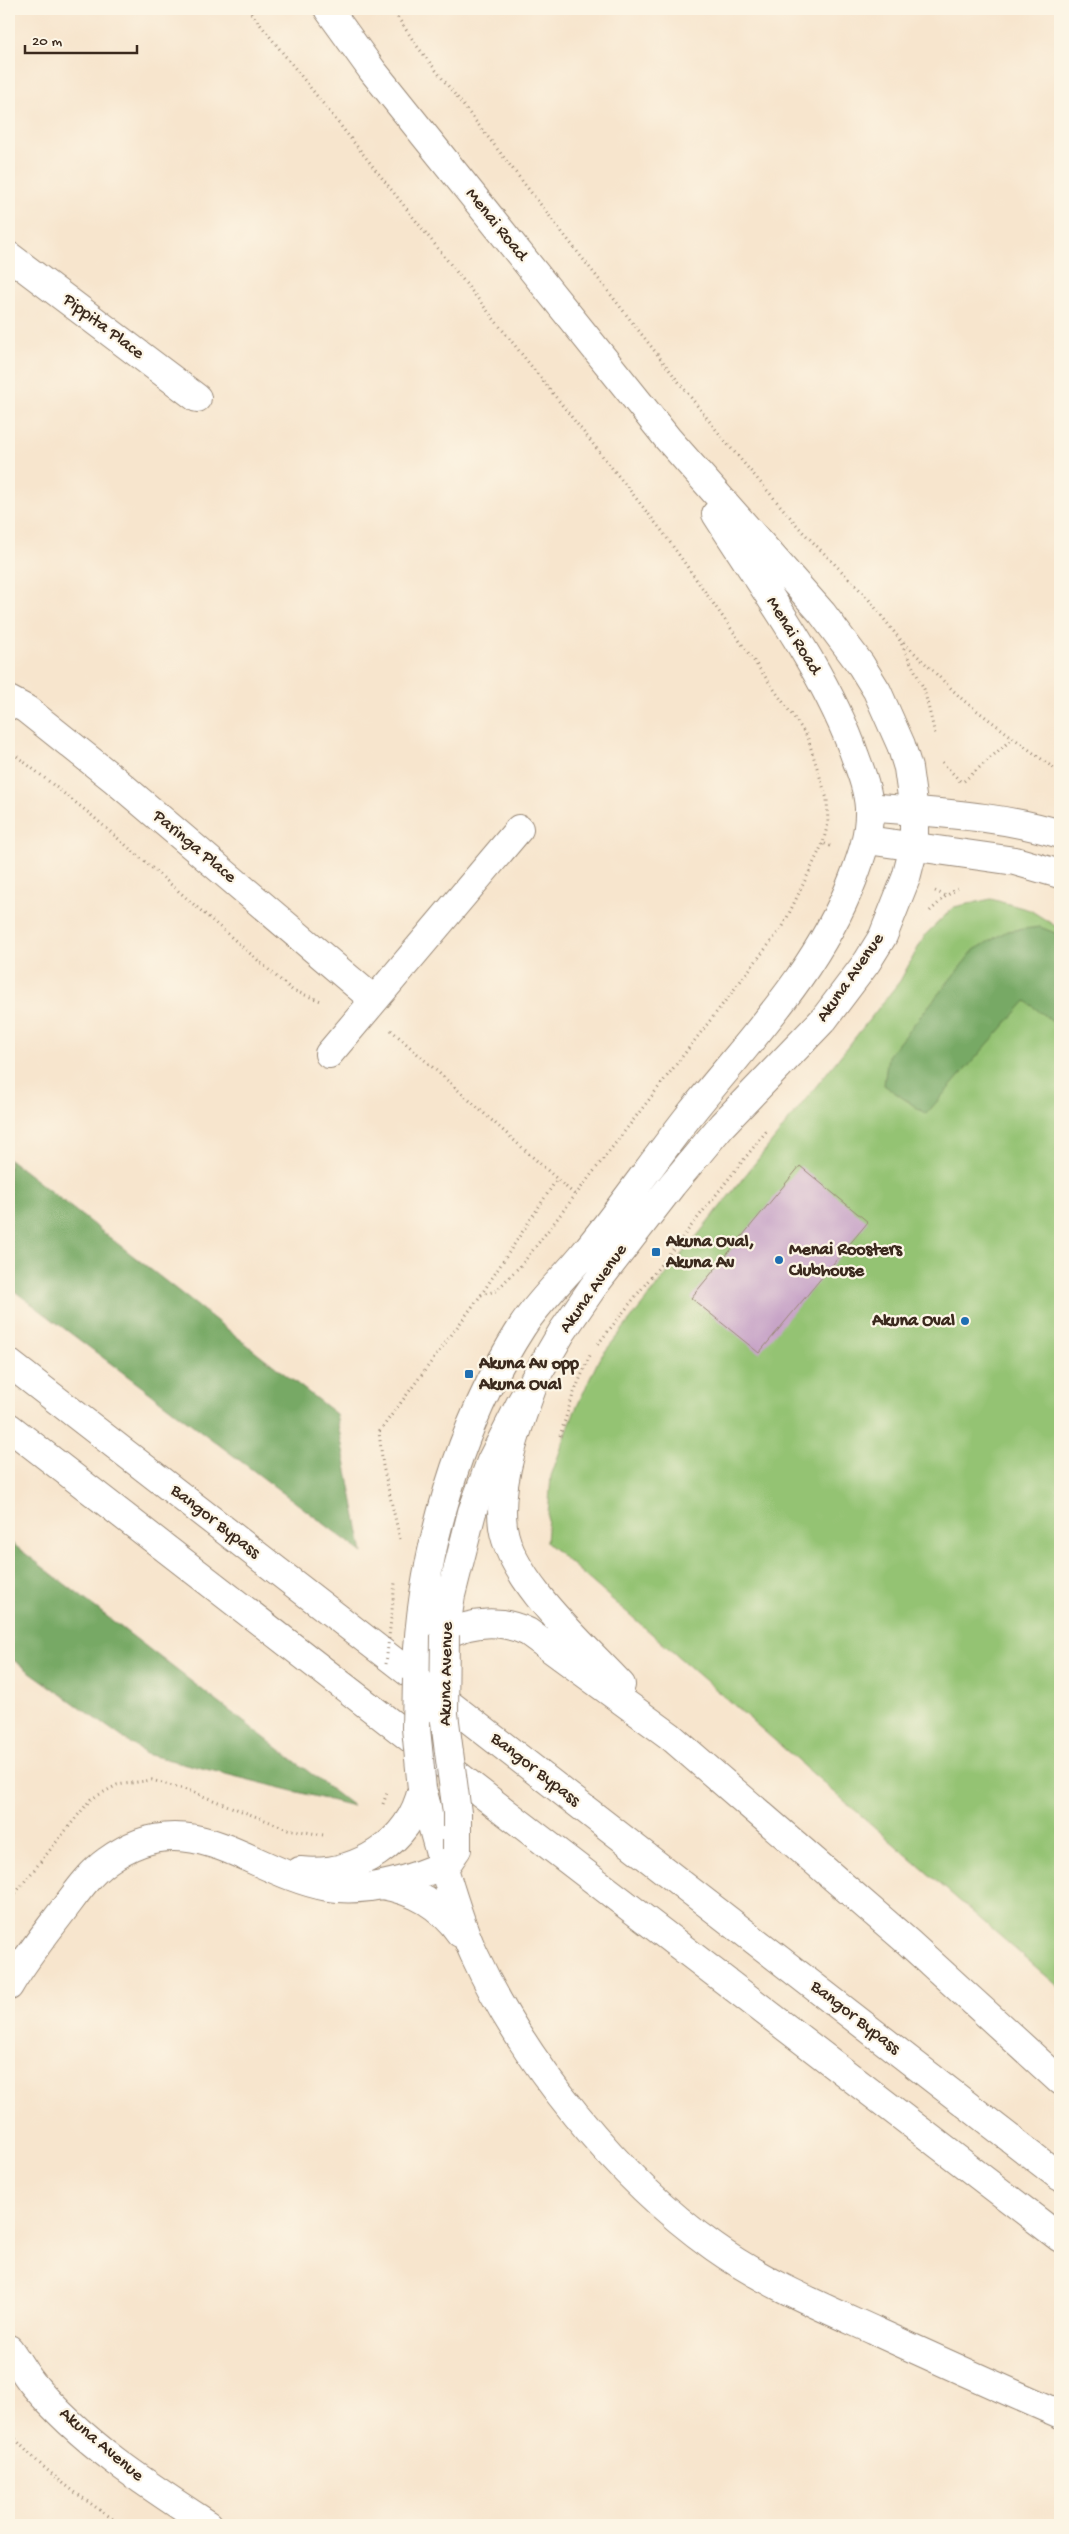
<svg xmlns="http://www.w3.org/2000/svg" width="1069" height="2534" font-family="'Gochi Hand',sans-serif">
  <style>
    .green { fill: #94c373; stroke: #687648 }
    .forest { fill: #77a965; stroke: #596a42 }
    .building { fill: #c7a4c7 }
    .lines { fill: none; stroke-linecap: round; stroke-linejoin: round }
    .minor-casing { stroke: #998876; stroke-width: 30 }
    .tertiary-casing { stroke: #998876; stroke-width: 30 }
    .secondary-casing { stroke: #998876; stroke-width: 30 }
    .primary-casing { stroke: #998876; stroke-width: 30 }
    .path { stroke: #998876; stroke-width: 3; stroke-dasharray: 1 4; stroke-linecap: butt }
    .minor { stroke: #fff; stroke-width: 28 }
    .tertiary { stroke: #fff; stroke-width: 28 }
    .secondary { stroke: #fff; stroke-width: 28 }
    .primary { stroke: #fff; stroke-width: 28 }
    .secondary-bridge-casing { stroke: #998876; stroke-width: 30; stroke-linecap: butt }
    .path-bridge { stroke: #998876; stroke-width: 3; stroke-dasharray: 1 4; stroke-linecap: butt }
    .secondary-bridge { stroke: #fff; stroke-width: 28 }
    .poi-dot { fill: #1f6fb2; stroke: #fcf5e5; stroke-width: 2 }
    .labels { text-anchor: middle; dominant-baseline: central; stroke-width: 4.5; stroke-linejoin: round; paint-order: stroke }
    .street-label { font-size: 18px; fill: #3b2a1e; stroke: #fcf5e5 }
    .poi-label { font-size: 18px; font-weight: bold; fill: #3b2a1e; stroke: #fcf5e5; text-anchor: start }
  </style>
  <rect width="100%" height="100%" fill="#fcf5e5"/>
  <filter id="ink" filterUnits="userSpaceOnUse"><feTurbulence type="fractalNoise" baseFrequency=".02" numOctaves="2"/><feDisplacementMap in="SourceGraphic" scale="10" xChannelSelector="R" yChannelSelector="G"/><feConvolveMatrix kernelMatrix="1 2 1 2 8 2 1 2 1" color-interpolation-filters="sRGB"/></filter>
  <filter id="wash" filterUnits="userSpaceOnUse"><feTurbulence type="fractalNoise" baseFrequency=".0096" numOctaves="4" result="noise"/><feDisplacementMap in="SourceGraphic" scale="20" xChannelSelector="R" yChannelSelector="G"/><feGaussianBlur stdDeviation="1.12" result="paint"/><feColorMatrix in="noise" values="0 0 0 0 0 0 0 0 0 0 0 0 0 0 0 0 0 1.4 0 .05"/><feComposite in="paint" operator="in"/></filter>
  <g filter="url(#wash)">
    <rect width="100%" height="100%" fill="#f7e5cd"/>
    <path class="green" d="M991 899 1030 910 1060 929V1988L546 1542 551 1476 573 1415 599 1359 900 981 925 935 954 907Z"/>
    <path class="forest" d="M1040 927 1060 935V1028L1026 1001 926 1114 884 1085 888 1056 974 950 1007 931Z
      M9 1159 336 1414 363 1553 9 1287Z
      M9 1541 353 1806 146 1754 9 1657Z"/>
    <g id="blocks">
      <path class="building" d="M800 1166 868 1222 759 1353 691 1298Z"/>
    </g>
  </g>
  <g filter="url(#ink)">
    <use href="#blocks" fill-opacity="0" stroke="#998876" stroke-width="1"/>
    <g class="lines">
      <g class="minor-casing">
        <path id="minor" d="M9 256 197 398
          M9 700 26 709 115 780 374 1000
          M329 1054 519 829
          M300 1871C355 1877 410 1843 422 1789
          M9 1986C25 1959 45 1934 64 1909 77 1892 90 1873 107 1861 189 1800 248 1872 328 1887 366 1893 409 1880 443 1865
          M9 2349C17 2360 24 2373 33 2384 81 2442 146 2484 209 2525"/>
      </g>
      <g class="tertiary-casing">
        <path id="tertiary" d="M869 807C932 813 999 815 1060 834
          M867 840 1015 861 1060 874"/>
      </g>
      <g class="secondary-casing">
        <path id="secondary" d="M328 9 372 70 668 439 822 613 861 665 877 691 901 745 908 768 914 811V847L906 878 883 936 867 962 824 1019 722 1125 672 1185 593 1287 562 1332 520 1404 491 1461 472 1512 451 1595 445 1635 425 1655 417 1678
          M417 1668C421 1554 460 1423 522 1327 539 1301 562 1280 582 1256 620 1210 654 1160 691 1113 751 1038 818 970 853 879 862 855 870 833 869 808 868 790 861 772 855 756 827 674 763 588 716 514
          M422 1789 443 1865 449 1861 457 1849"/>
      </g>
      <g class="primary-casing">
        <path id="primary" d="M9 1363 1060 2177
          M537 1375C520 1420 497 1479 503 1527 511 1582 584 1645 621 1685
          M9 1427 508 1814 1060 2238
          M445 1635C472 1621 501 1619 528 1632L670 1736 908 1942 1060 2081
          M443 1865C452 1895 461 1926 474 1954 523 2061 618 2179 714 2247 763 2282 820 2306 875 2331 936 2359 998 2387 1060 2414
          M382 1885C415 1891 440 1905 460 1933"/>
      </g>
      <path class="path" d="M248 9 662 531 807 736 827 799 828 823 823 843 830 846
        M392 9 417 46 724 440 802 531 867 597 898 637 924 689 935 734
        M900 639 963 700 1060 773
        M9 750 90 814 292 990 321 1001
        M942 762 960 781
        M964 781 1012 739
        M935 891 946 896 960 887
        M930 911 946 896
        M391 1030 575 1195
        M481 1295 496 1291 523 1263 783 926 823 843
        M598 1344 768 1129
        M560 1436 573 1395 591 1353
        M400 1539 383 1466 379 1432 481 1295 557 1179
        M9 1901 91 1799 117 1785 152 1780 190 1791 288 1829 323 1835
        M9 2431C37 2467 83 2499 122 2525"/>
      <use href="#minor" class="minor"/>
      <use href="#tertiary" class="tertiary"/>
      <use href="#secondary" class="secondary"/>
      <use href="#primary" class="primary"/>
      <g class="secondary-bridge-casing">
        <path id="secondary-bridge" d="M445 1635 444 1714 457 1813V1849
          M417 1678 416 1728 422 1789"/>
      </g>
      <path class="path-bridge" d="M386 1664 395 1583
        M383 1804 387 1793"/>
      <use href="#secondary-bridge" class="secondary-bridge"/>
    </g>
  </g>
  <g class="poi-dot">
    <rect x="651" y="1247" width="10" height="10" rx="2.5"/>
    <circle cx="779" cy="1260" r="5"/>
    <circle cx="965" cy="1321" r="5"/>
    <rect x="464" y="1369" width="10" height="10" rx="2.5"/>
  </g>
  <g class="labels">
    <g class="street-label">
      <text transform="translate(496 225) rotate(51)">Menai Road</text>
      <text transform="translate(103 327) rotate(37)">Pippita Place</text>
      <text transform="translate(793 636) rotate(58)">Menai Road</text>
      <text transform="translate(194 847) rotate(40)">Paringa Place</text>
      <text transform="translate(851 978) rotate(-55)">Akuna Avenue</text>
      <text transform="translate(594 1289) rotate(-55)">Akuna Avenue</text>
      <text transform="translate(215 1522) rotate(38)">Bangor Bypass</text>
      <text transform="translate(447 1674) rotate(-89)">Akuna Avenue</text>
      <text transform="translate(535 1770) rotate(38)">Bangor Bypass</text>
      <text transform="translate(855 2018) rotate(38)">Bangor Bypass</text>
      <text transform="translate(101 2445) rotate(40)">Akuna Avenue</text>
    </g>
    <g class="poi-label">
      <text x="666" y="1242">Akuna Oval,<tspan x="666" dy="21">Akuna Av</tspan></text>
      <text x="789" y="1250">Menai Roosters<tspan x="789" dy="21">Clubhouse</tspan></text>
      <text x="955" y="1321" text-anchor="end">Akuna Oval</text>
      <text x="479" y="1364">Akuna Av opp<tspan x="479" dy="21">Akuna Oval</tspan></text>
    </g>
  </g>
  <rect width="1069" height="2534" fill="none" stroke="#fcf5e5" stroke-width="30"/>
  <path d="M25 45v8h112v-8" fill="none" stroke="#3b2a1e" stroke-width="2.5"/>
  <text x="32" y="45" font-size="15" fill="#3b2a1e" stroke="#fcf5e5" stroke-width="4" paint-order="stroke">20 m</text>
</svg>
